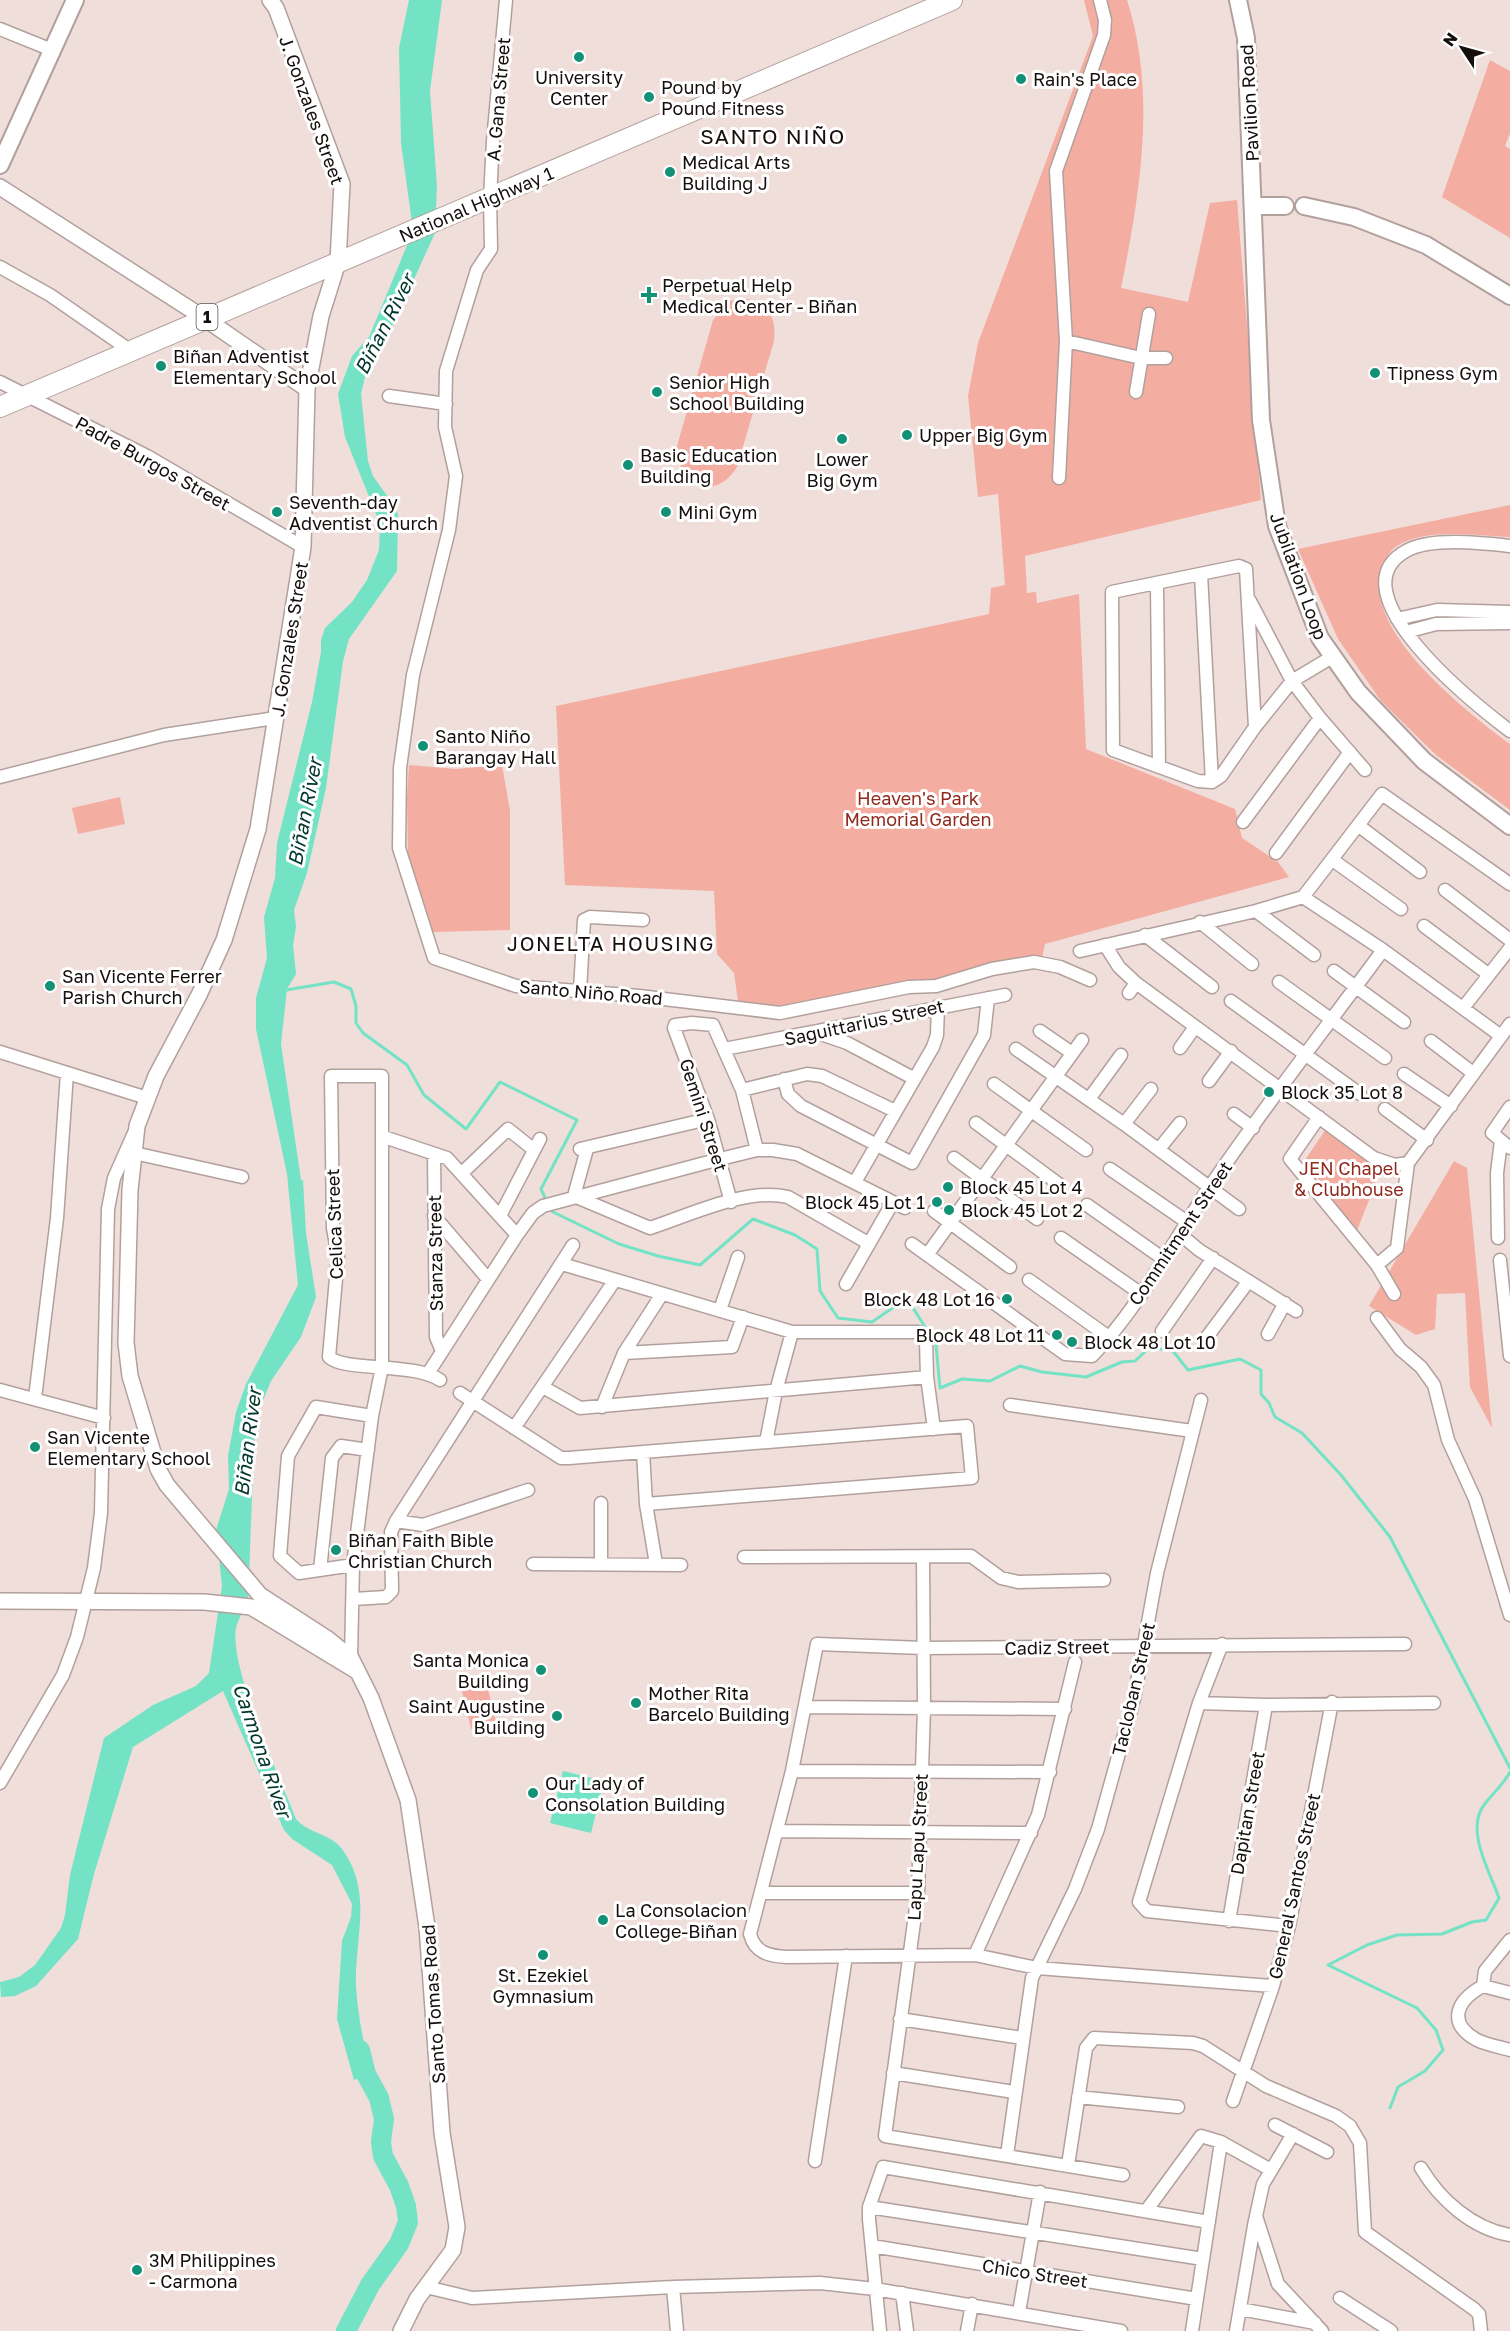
<svg xmlns="http://www.w3.org/2000/svg" width="1510" height="2331" font-family="'Golos Text',sans-serif">
  <style>
    .green { fill: #f4ada1 }
    .water { fill: #74e3c5 }
    .lines { fill: none; stroke-linecap: round; stroke-linejoin: round }
    .stream { stroke: #74e3c5; stroke-width: 3 }
    .river { stroke: #74e3c5; stroke-width: 20 }
    .minor-casing { stroke: #b2a09d; stroke-width: 15 }
    .tertiary-casing { stroke: #b2a09d; stroke-width: 18 }
    .secondary-casing { stroke: #b2a09d; stroke-width: 20 }
    .trunk-casing { stroke: #b2a09d; stroke-width: 22 }
    .minor { stroke: #fff; stroke-width: 12 }
    .tertiary { stroke: #fff; stroke-width: 15 }
    .secondary { stroke: #fff; stroke-width: 16 }
    .trunk { stroke: #fff; stroke-width: 20 }
    .poi-dot { fill: #139177; stroke: #fff; stroke-width: 2 }
    .labels { text-anchor: middle; dominant-baseline: central; stroke-width: 6; stroke-linejoin: round; paint-order: stroke }
    .shield { fill: #fff; stroke: #5a5655; stroke-width: 1.5 }
    .shield-label { font-size: 16px; font-weight: bold; fill: #140e0c }
    .poi-label { font-size: 18px; fill: #140e0c; stroke: #fff; text-anchor: start }
    .street-label { font-size: 18px; fill: #140e0c; stroke: #fff }
    .park-label { font-size: 18px; fill: #91291d; stroke: #fff }
    .water-label { font-size: 20px; font-style: italic; fill: #02382c; stroke: #fff }
    .neighbourhood-label { font-size: 20px; letter-spacing: 1.5px; fill: #140e0c; stroke: #fff }
    .quarter-label { font-size: 21px; letter-spacing: 1.5px; fill: #140e0c; stroke: #fff }
  </style>
  <rect width="100%" height="100%" fill="#f0deda"/>
  <path class="green" d="M1084 0H1127C1157 93 1140 194 1121 288L1188 302 1210 203 1237 200 1261 500 1025 556 1027 593 1036 592 1037 603 1079 594 1086 749 1235 809 1242 838 1278 862 1289 877 1045 944 1040 968 777 1008 738 1001 734 973 717 954 714 891 565 885 556 706 989 614 991 588 1005 585 998 494 978 497 968 396 978 343 1093 36Z
    M1490 60 1510 71V133L1505 146 1510 149V238L1442 197Z
    M741 298C767 301 777 316 774 341L737 467C715 503 677 486 677 446L713 320 729 301Z
    M1510 505V537C1476 536 1428 527 1397 546 1389 550 1383 564 1381 573 1365 633 1467 712 1510 744V810L1436 755 1381 701 1338 639 1298 549Z
    M409 765 456 769 502 765 510 811V930L433 932 408 855 407 799Z
    M120 797 125 824 78 834 72 808Z
    M1326 1129 1381 1170 1356 1233 1305 1160Z
    M1454 1161 1467 1168 1492 1428 1470 1387 1465 1293 1437 1294 1435 1329 1416 1335 1369 1306Z
    M486 1681 496 1722 471 1729 461 1687Z"/>
  <path class="water" d="M409 0H442L430 91 437 186 435 233 395 321 367 368 361 394 368 461 373 476 395 507 398 515 397 571 349 639 343 661 326 788 307 873 294 910 296 927 293 945 296 974 287 989 281 1044 301 1180H303L306 1233 316 1297 301 1337 271 1381 255 1420 248 1602C244 1610 238 1620 236 1628 229 1667 280 1778 296 1819 308 1833 331 1834 342 1849 374 1892 354 1939 356 1987 358 2016 364 2045 370 2073L354 2080 337 2019 342 1941 351 1917 352 1904 332 1865 292 1839 284 1830 223 1691 133 1747 94 1874 78 1939 36 1986 15 1996 1 1997 0 1982 19 1977 35 1965 61 1928 65 1915 70 1875 104 1738 153 1705 196 1686 209 1673 222 1586 216 1530 229 1489 228 1456 236 1412 246 1384 298 1285 287 1174 256 1029V998L267 958 264 917 275 878 277 843 312 702 321 652V640L325 628 352 602 367 580 379 550 380 524 345 437 338 394 352 356 369 337 408 243 412 223 401 143 399 48Z
    M563 1771 604 1781 591 1833 550 1823Z"/>
  <g class="lines">
    <path class="stream" d="M286 990 334 982 351 989 356 1006V1023L363 1033 407 1065 424 1095 466 1129 500 1082 577 1120 541 1189 547 1202
      M550 1208 553 1212 619 1244 658 1256 700 1265 753 1219 795 1235 817 1249 820 1291 838 1318 872 1322 907 1298 936 1345 940 1388 962 1379 990 1381 1020 1366 1042 1372 1086 1377 1122 1362 1135 1361 1150 1347 1173 1351 1188 1370 1240 1359 1261 1370V1394L1269 1403 1275 1417 1302 1433 1341 1475 1390 1537 1510 1768
      M1390 2108 1398 2087 1425 2071 1443 2050 1436 2030 1417 2008 1328 1965 1367 1945 1397 1935 1442 1934 1472 1922 1486 1920 1499 1898C1490 1872 1465 1830 1484 1805 1493 1793 1503 1785 1510 1772"/>
    <path class="river" d="M346 2331 370 2285 399 2244 408 2222 406 2206 399 2186 383 2156 381 2142 384 2119 379 2098 366 2074 360 2050"/>
    <g class="minor-casing">
      <path id="minor" d="M506 0 493 141 490 198 491 249 477 270 446 371 445 427 456 476 449 530 413 675 400 768 399 848 434 958 516 986 639 996 780 1013 909 987 936 986 992 969 1034 962 1060 967 1090 980
        M0 29 52 50
        M0 267 50 295 131 351
        M1066 341 1141 358H1166
        M0 382 147 456 303 547
        M1136 392 1149 314
        M389 396 446 404
        M1059 478 1066 341 1056 171 1104 35 1105 20 1100 0
        M1510 546C1482 543 1431 537 1406 551 1332 592 1477 706 1510 731
        M1201 574 1212 782
        M1157 583 1159 767
        M1250 601 1292 681 1320 718 1365 770
        M1397 619 1437 610 1510 612
        M1406 632 1436 624 1510 623
        M1255 727 1246 569 1239 566 1112 592 1113 750 1198 781 1212 782 1221 776 1255 727 1292 681 1332 657
        M0 777 164 735 275 718
        M1243 822 1320 718
        M1359 826 1420 872
        M1276 853 1350 752
        M1334 861 1401 909
        M1445 890 1510 940
        M1303 897 1383 950 1501 1036
        M1256 911 1314 955
        M1200 922 1252 964
        M1424 926 1488 974
        M1145 935 1212 987
        M1105 945 1119 967 1136 983 1374 1158 1395 1165 1408 1163 1510 1024
        M1080 951 1256 911 1303 897 1382 794 1510 884
        M1334 971 1404 1022
        M1279 982 1385 1058
        M580 991 584 920 590 917 643 920
        M1129 993 1136 983
        M1231 1001 1360 1094
        M1463 1008 1510 948
        M1040 1031 1072 1053
        M818 1033 847 1043 913 1078
        M1431 1041 1473 1073
        M1180 1048 1195 1027
        M724 1049 1005 995
        M1016 1049 1124 1124 1239 1209
        M0 1052 147 1098
        M1404 1074 1451 1106
        M784 1079 788 1094 801 1106 912 1163 984 1035 988 998
        M1209 1081 1231 1051
        M994 1084 1086 1150
        M742 1090 807 1074 822 1076 895 1111
        M1089 1099 1121 1055
        M1510 1107 1492 1133 1510 1148
        M1385 1109 1427 1140
        M1234 1114 1253 1128
        M1319 1117 1290 1159 1377 1265 1394 1294
        M976 1123 1060 1185
        M1124 1124 1151 1089
        M384 1137 447 1158 517 1235
        M580 1149 708 1119
        M1159 1149 1180 1123
        M134 1153 242 1177
        M434 1154 436 1337 442 1351
        M954 1158 1037 1219
        M1110 1169 1187 1222
        M462 1173 508 1129 533 1149
        M855 1182 933 1047 937 1035 938 1006
        M574 1196 650 1228C690 1215 747 1187 788 1197L868 1243
        M574 1196 587 1149
        M731 1202 708 1119 674 1028 675 1025 692 1023 713 1025 742 1090 757 1150
        M1087 1205 1165 1260
        M934 1211 1010 1267
        M434 1216 488 1279
        M500 1216 540 1139
        M1180 1234 1199 1250 1296 1311
        M1061 1238 1140 1293
        M1498 1238 1497 1173 1501 1141
        M912 1244 1065 1354 1092 1356C1140 1307 1171 1244 1209 1188 1264 1107 1325 1029 1383 950
        M927 1255 1082 1040
        M1500 1260 1510 1356
        M1377 1265 1397 1248 1408 1163
        M1029 1280 1110 1338
        M846 1284 893 1202
        M720 1310 738 1257
        M1377 1318 1400 1349 1421 1367 1434 1385 1448 1440 1475 1499 1510 1615
        M1162 1331 1213 1258
        M1268 1334 1285 1303
        M1207 1337 1248 1282
        M624 1353 732 1347 743 1317
        M429 1372 517 1235 533 1213 543 1206 720 1159 757 1150H773L797 1154 905 1208
        M927 1377 934 1429
        M543 1387 580 1408 927 1377 926 1341 918 1332H792L562 1264
        M0 1390 104 1418
        M460 1393 561 1458H569L967 1426 972 1478 646 1504
        M35 1398 57 1218 67 1073
        M1010 1405 1192 1431
        M602 1407 624 1353 662 1294
        M514 1428 615 1280
        M766 1442 776 1391 792 1332
        M643 1452 646 1504 656 1564
        M396 1521 423 1525 528 1490
        M923 1556 924 1708 918 1893 885 2136 1123 2175
        M744 1557 971 1556 1001 1578 1018 1582 1104 1580
        M533 1564 681 1565
        M601 1564V1503
        M353 1565 299 1573 280 1556 288 1456 316 1407 372 1416
        M320 1570 332 1458 341 1446 368 1450
        M354 1599 386 1597 392 1591 391 1532 396 1521 573 1245
        M1222 1644 1199 1703 1139 1902 1147 1911 1289 1926
        M351 1658 353 1565 372 1416 382 1367V1076H331L333 1228 338 1256 329 1357C345 1372 413 1362 440 1380
        M1199 1703 1266 1705 1434 1703
        M805 1707 1065 1709
        M792 1771 1050 1772
        M0 1783 63 1675 77 1637 94 1568 101 1513 108 1209 114 1178 134 1133
        M778 1831 1031 1833
        M762 1893H918
        M1229 1921 1266 1705
        M1510 1940 1485 1971 1483 1986C1457 2000 1446 2023 1477 2040 1487 2045 1500 2047 1510 2050
        M975 1955 1038 1815 1075 1662
        M1273 1986 1037 1968 975 1955 787 1957C769 1956 755 1953 750 1934L792 1771 817 1644 923 1648 1405 1644
        M1483 1986 1510 1993
        M900 2019 1022 2038
        M893 2073 1014 2092
        M1078 2097 1178 2107
        M1233 2101 1273 1986 1289 1926 1332 1702
        M1275 2125 1327 2152
        M1293 2134 1263 2184 1256 2216 1278 2284 1322 2331
        M1007 2155 1032 1978 1075 1889 1098 1829 1134 1699 1157 1573 1201 1400
        M815 2161 846 1956
        M1068 2165 1086 2048 1094 2038 1193 2043 1203 2046 1266 2086 1336 2116 1350 2126 1360 2143 1365 2232 1474 2309 1479 2314 1481 2331
        M1421 2168C1440 2200 1473 2229 1510 2235
        M869 2207 1203 2259
        M1146 2211 1201 2136 1221 2142 1271 2170
        M872 2246 1197 2299
        M426 2287 472 2298 673 2287 820 2283 875 2289 1121 2331
        M673 2287 677 2331
        M902 2293 907 2331
        M1340 2298 1391 2331
        M1240 2309 1315 2323
        M1019 2312 1040 2192
        M880 2331 869 2219V2207L883 2167 1209 2222
        M967 2331 972 2304
        M1192 2331 1221 2142
        M1236 2331 1255 2220"/>
    </g>
    <g class="tertiary-casing">
      <path id="tertiary" d="M270 0 276 8 342 184 338 262 321 316 307 389 303 547 258 829 224 940 199 995 156 1076 137 1126 130 1190 126 1343 130 1376 158 1469 167 1485 260 1595 328 1639 351 1658 371 1698 408 1800 427 1927 442 2133 457 2227 453 2250 417 2299 401 2331
        M0 187 204 318 307 389
        M0 1601 204 1602 251 1607 355 1670"/>
    </g>
    <g class="secondary-casing">
      <path id="secondary" d="M1238 0 1246 38 1261 420 1277 526 1320 638 1358 692 1424 761 1510 826
        M0 165 75 0
        M1253 206H1285
        M1304 206 1354 217 1426 245 1510 296"/>
    </g>
    <g class="trunk-casing">
      <path id="trunk" d="M0 407 952 0"/>
    </g>
    <use href="#minor" class="minor"/>
    <use href="#tertiary" class="tertiary"/>
    <use href="#secondary" class="secondary"/>
    <use href="#trunk" class="trunk"/>
  </g>
  <g class="poi-dot">
    <circle cx="579" cy="57" r="6"/>
    <circle cx="1021" cy="79" r="6"/>
    <circle cx="649" cy="97" r="6"/>
    <circle cx="670" cy="172" r="6"/>
    <path d="M646 286h6v6h6v6h-6v6h-6v-6h-6v-6h6z"/>
    <circle cx="161" cy="366" r="6"/>
    <circle cx="1375" cy="373" r="6"/>
    <circle cx="657" cy="392" r="6"/>
    <circle cx="907" cy="435" r="6"/>
    <circle cx="842" cy="439" r="6"/>
    <circle cx="628" cy="465" r="6"/>
    <circle cx="277" cy="512" r="6"/>
    <circle cx="666" cy="512" r="6"/>
    <circle cx="423" cy="746" r="6"/>
    <circle cx="50" cy="986" r="6"/>
    <circle cx="1269" cy="1092" r="6"/>
    <circle cx="948" cy="1187" r="6"/>
    <circle cx="937" cy="1202" r="6"/>
    <circle cx="949" cy="1210" r="6"/>
    <circle cx="1007" cy="1299" r="6"/>
    <circle cx="1057" cy="1335" r="6"/>
    <circle cx="1072" cy="1342" r="6"/>
    <circle cx="35" cy="1447" r="6"/>
    <circle cx="336" cy="1550" r="6"/>
    <circle cx="541" cy="1670" r="6"/>
    <circle cx="636" cy="1703" r="6"/>
    <circle cx="557" cy="1716" r="6"/>
    <circle cx="533" cy="1793" r="6"/>
    <circle cx="603" cy="1920" r="6"/>
    <circle cx="543" cy="1955" r="6"/>
    <circle cx="137" cy="2270" r="6"/>
  </g>
  <g class="labels">
    <rect class="shield" x="196.5" y="304" width="21" height="26" rx="4.5"/>
    <g class="shield-label">
      <text x="207" y="317">1</text>
    </g>
    <g class="poi-label">
      <text x="579" y="77" text-anchor="middle">University<tspan x="579" dy="21">Center</tspan></text>
      <text x="1033" y="79">Rain's Place</text>
      <text x="661" y="87">Pound by<tspan x="661" dy="21">Pound Fitness</tspan></text>
      <text x="682" y="162">Medical Arts<tspan x="682" dy="21">Building J</tspan></text>
      <text x="662" y="285">Perpetual Help<tspan x="662" dy="21">Medical Center - Biñan</tspan></text>
      <text x="173" y="356">Biñan Adventist<tspan x="173" dy="21">Elementary School</tspan></text>
      <text x="1387" y="373">Tipness Gym</text>
      <text x="669" y="382">Senior High<tspan x="669" dy="21">School Building</tspan></text>
      <text x="919" y="435">Upper Big Gym</text>
      <text x="640" y="455">Basic Education<tspan x="640" dy="21">Building</tspan></text>
      <text x="842" y="459" text-anchor="middle">Lower<tspan x="842" dy="21">Big Gym</tspan></text>
      <text x="289" y="502">Seventh-day<tspan x="289" dy="21">Adventist Church</tspan></text>
      <text x="678" y="512">Mini Gym</text>
      <text x="435" y="736">Santo Niño<tspan x="435" dy="21">Barangay Hall</tspan></text>
      <text x="62" y="976">San Vicente Ferrer<tspan x="62" dy="21">Parish Church</tspan></text>
      <text x="1281" y="1092">Block 35 Lot 8</text>
      <text x="960" y="1187">Block 45 Lot 4</text>
      <text x="925" y="1202" text-anchor="end">Block 45 Lot 1</text>
      <text x="961" y="1210">Block 45 Lot 2</text>
      <text x="995" y="1299" text-anchor="end">Block 48 Lot 16</text>
      <text x="1045" y="1335" text-anchor="end">Block 48 Lot 11</text>
      <text x="1084" y="1342">Block 48 Lot 10</text>
      <text x="47" y="1437">San Vicente<tspan x="47" dy="21">Elementary School</tspan></text>
      <text x="348" y="1540">Biñan Faith Bible<tspan x="348" dy="21">Christian Church</tspan></text>
      <text x="529" y="1660" text-anchor="end">Santa Monica<tspan x="529" dy="21">Building</tspan></text>
      <text x="648" y="1693">Mother Rita<tspan x="648" dy="21">Barcelo Building</tspan></text>
      <text x="545" y="1706" text-anchor="end">Saint Augustine<tspan x="545" dy="21">Building</tspan></text>
      <text x="545" y="1783">Our Lady of<tspan x="545" dy="21">Consolation Building</tspan></text>
      <text x="615" y="1910">La Consolacion<tspan x="615" dy="21">College-Biñan</tspan></text>
      <text x="543" y="1975" text-anchor="middle">St. Ezekiel<tspan x="543" dy="21">Gymnasium</tspan></text>
      <text x="149" y="2260">3M Philippines<tspan x="149" dy="21">- Carmona</tspan></text>
    </g>
    <g class="street-label">
      <text transform="translate(498 99) rotate(-85)">A. Gana Street</text>
      <text transform="translate(1249 103) rotate(-93)">Pavilion Road</text>
      <text transform="translate(312 110) rotate(70)">J. Gonzales Street</text>
      <text transform="translate(476 204) rotate(-23)">National Highway 1</text>
      <text transform="translate(153 463) rotate(29)">Padre Burgos Street</text>
      <text transform="translate(1299 576) rotate(70)">Jubilation Loop</text>
      <text transform="translate(289 639) rotate(-81)">J. Gonzales Street</text>
      <text transform="translate(591 992) rotate(5)">Santo Niño Road</text>
      <text transform="translate(864 1022) rotate(-12)">Saguittarius Street</text>
      <text transform="translate(704 1115) rotate(72)">Gemini Street</text>
      <text transform="translate(334 1224) rotate(-92)">Celica Street</text>
      <text transform="translate(1180 1233) rotate(-56)">Commitment Street</text>
      <text transform="translate(435 1253) rotate(-91)">Stanza Street</text>
      <text transform="translate(1057 1647) rotate(-1)">Cadiz Street</text>
      <text transform="translate(1133 1689) rotate(-77)">Tacloban Street</text>
      <text transform="translate(1247 1813) rotate(-80)">Dapitan Street</text>
      <text transform="translate(917 1847) rotate(-87)">Lapu Lapu Street</text>
      <text transform="translate(1294 1886) rotate(-78)">General Santos Street</text>
      <text transform="translate(433 2004) rotate(-94)">Santo Tomas Road</text>
      <text transform="translate(1035 2273) rotate(9)">Chico Street</text>
    </g>
    <g class="park-label">
      <text x="918" y="798">Heaven's Park<tspan x="918" dy="21">Memorial Garden</tspan></text>
      <text x="1349" y="1168">JEN Chapel<tspan x="1349" dy="21">&amp; Clubhouse</tspan></text>
    </g>
    <g class="water-label">
      <text transform="translate(384 324) rotate(-63)">Biñan River</text>
      <text transform="translate(304 812) rotate(-79)">Biñan River</text>
      <text transform="translate(247 1442) rotate(-83)">Biñan River</text>
      <text transform="translate(263 1750) rotate(71)">Carmona River</text>
    </g>
    <g class="neighbourhood-label">
      <text x="611" y="943">JONELTA HOUSING</text>
    </g>
    <g class="quarter-label">
      <text x="773" y="136">SANTO NIÑO</text>
    </g>
  </g>
  <g transform="translate(1462 48) rotate(306)" stroke="#ffffff" stroke-width="4.5" paint-order="stroke">
  <path d="M0-4.5L10 22L0 15L-10 22Z" fill="#140e0c"/>
  <text y="-9" font-size="16" font-weight="bold" text-anchor="middle" fill="#140e0c">N</text>
  </g>
</svg>
